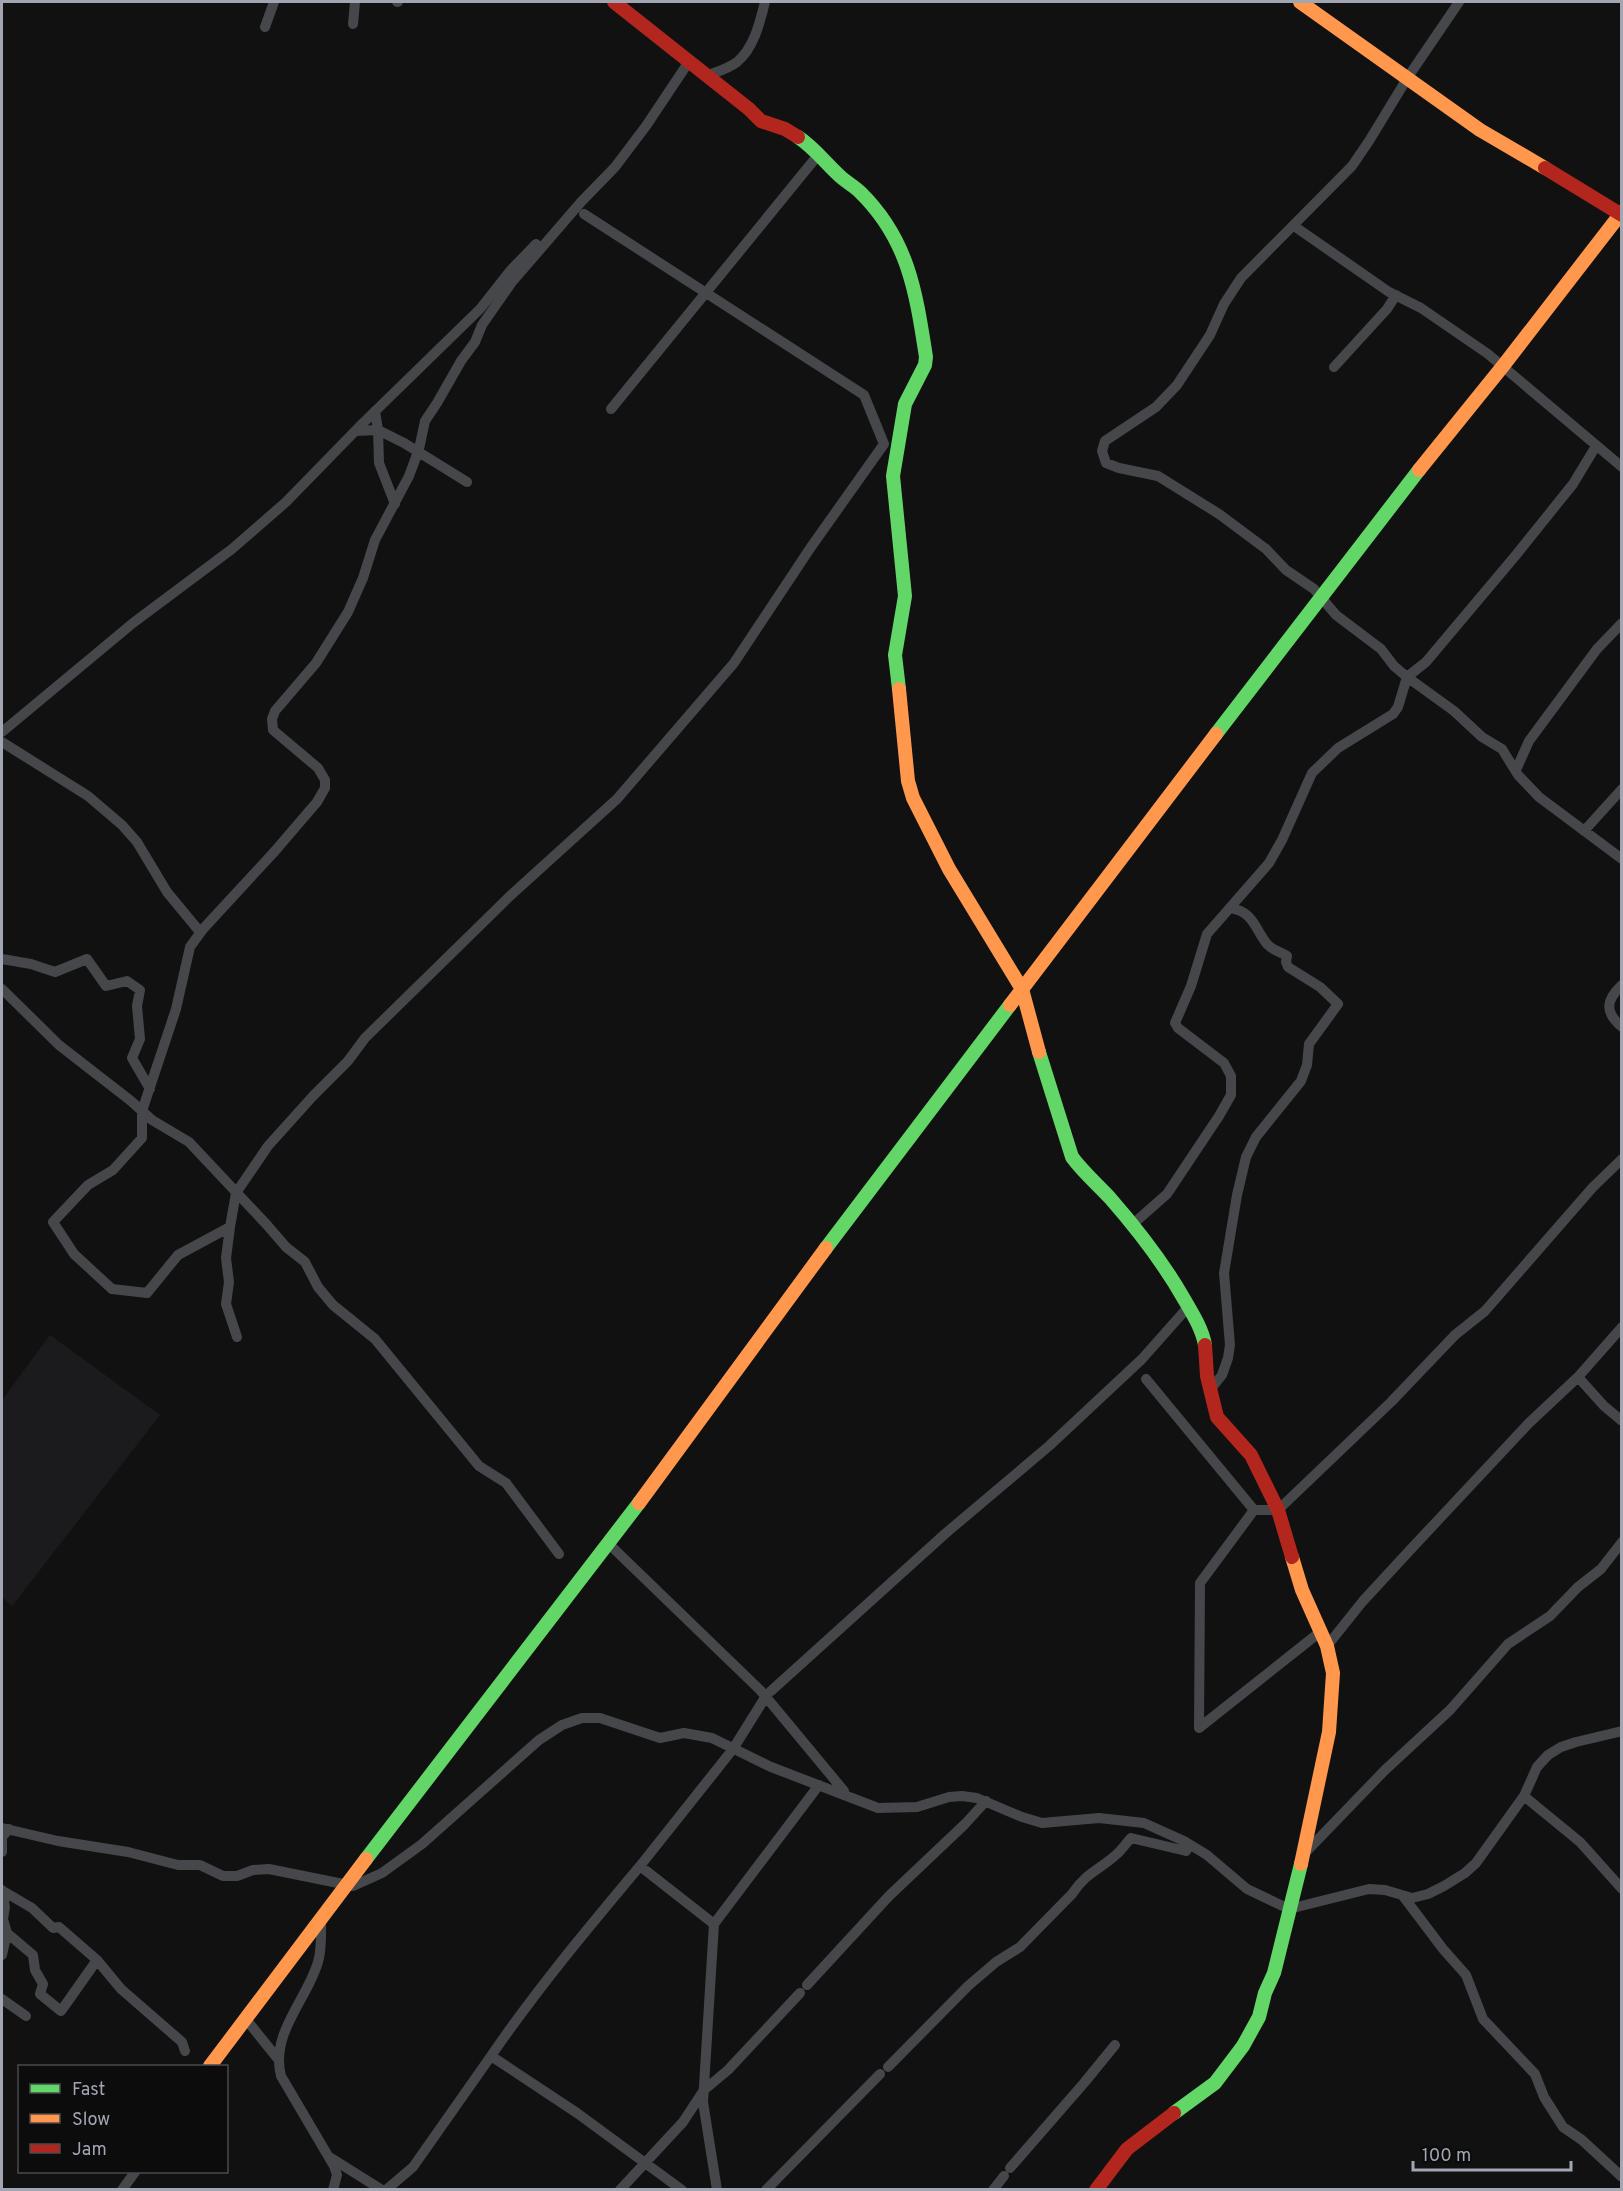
<svg xmlns="http://www.w3.org/2000/svg" width="1623" height="2191" font-family="Overpass,sans-serif">
  <style>
    .built { fill: #1b1b1d }
    .lines { fill: none; stroke-linecap: round; stroke-linejoin: round }
    .street { stroke: #46474a; stroke-width: 10 }
    .fast { stroke: #63d668; stroke-width: 14 }
    .slow { stroke: #ff974d; stroke-width: 14 }
    .jam { stroke: #b3261e; stroke-width: 14 }
  </style>
  <rect width="100%" height="100%" fill="#111"/>
  <path class="built" d="M50 1335 160 1415 12 1606 2 1597V1400Z"/>
  <g class="lines">
    <path class="street" d="M397 2H398
      M1459 2 1408 77 1369 141 1352 166 1241 278 1224 304 1210 335 1177 385 1156 407 1105 441 1102 451 1106 463 1119 468 1158 476 1219 514 1266 549 1286 570 1314 589 1336 615 1381 649 1394 666 1407 677 1454 711 1482 737 1502 749 1518 775 1539 797 1622 859
      M353 24 355 2
      M265 27 274 2
      M706 76C716 72 728 69 737 62 754 48 760 22 765 2
      M1294 226 1389 292 1421 308 1488 354 1622 467
      M1334 367 1387 309 1396 295
      M611 409 814 160
      M375 411 378 430 404 443 467 482
      M355 431 378 430 379 463 395 504
      M2 732 133 623 232 549 286 502 363 423 480 309 510 271 536 244
      M2 742 88 796 122 825 137 842 167 892 200 932
      M1516 770 1529 741 1597 649 1622 623
      M1584 831 1622 789
      M2 959 31 964 55 972 87 959 106 986 127 981 140 990 137 1006 140 1039 132 1058 150 1089
      M1622 985C1606 1000 1604 1012 1622 1027
      M2 989 59 1045 131 1101 152 1120 189 1142 267 1225 286 1247 305 1262 318 1287 333 1305 375 1339 479 1466 506 1483 559 1554
      M1133 1224 1167 1194 1219 1116 1231 1095V1076L1224 1063 1178 1028 1175 1023 1191 986 1207 934 1269 863 1282 840 1312 773 1338 748 1393 714 1398 707 1407 677 1426 662 1516 555 1573 484 1596 446
      M230 1227 236 1193 268 1146 313 1096 348 1061 365 1038 511 895 617 799 734 663 811 547 884 444 864 395 584 214
      M237 1337 226 1304 229 1282 226 1258 230 1227 178 1255 147 1293 112 1289 74 1254 53 1222 88 1185 113 1170 142 1138V1111L176 1009 190 947 203 929 275 851 317 802 325 788V780L318 768 273 730 272 719 275 711 316 663 348 612 363 578 375 540 409 476 419 449 425 421 437 403 461 361 475 342 482 325 512 282 581 202 615 167 646 126 688 63
      M1578 1377 1604 1406 1622 1421
      M1146 1379 1254 1510
      M1210 1390 1222 1375 1228 1358 1230 1345 1224 1273 1237 1195 1246 1157 1256 1137 1301 1081 1307 1065 1309 1044 1338 1004 1320 987 1288 967 1286 962 1287 956C1281 952 1272 950 1267 944 1255 929 1253 911 1230 908
      M611 1546 761 1691 844 1791
      M1327 1646 1363 1601 1411 1549 1529 1423 1578 1377 1622 1327
      M771 1691 946 1533 1049 1446 1142 1359 1189 1306
      M1199 1728 1200 1583 1254 1510H1278L1391 1402 1455 1335 1485 1311 1593 1187 1622 1159
      M1199 1728 1320 1632
      M1524 1796 1580 1842 1622 1889
      M2 1828 58 1841 128 1852 178 1865H200L223 1876H237L253 1870 269 1869 353 1886 382 1873 422 1844 539 1740 562 1725 582 1718H600L660 1738 684 1733 712 1738 771 1767 878 1808 917 1807 949 1797 962 1796 977 1798 1022 1817 1042 1823 1099 1818 1144 1823 1184 1841 1207 1855 1247 1889 1289 1909 1369 1889 1385 1890 1412 1898 1428 1894 1444 1886 1465 1873 1476 1863 1524 1796 1537 1767 1548 1755 1561 1747 1576 1742 1622 1731
      M2 1852V1837L9 1829
      M1303 1855 1385 1770 1450 1710 1508 1644 1550 1616 1578 1587 1601 1569 1622 1542
      M640 1866 733 1749 766 1696
      M2 1890 5 1907 3 1919 7 1933 2 1955
      M3 1891 32 1908 53 1928 59 1927 97 1960 121 1989 182 2042 185 2051
      M1403 1896 1443 1949 1466 1975 1483 2019 1535 2074 1544 2097 1563 2127 1582 2140 1622 2177
      M321 1920C321 1934 322 1949 318 1962 307 2000 270 2033 281 2076L334 2166 337 2175 333 2190
      M714 1924 819 1785
      M7 1933 33 1955 35 1970 43 1984 40 1994 61 2011 97 1960
      M807 1985 889 1896 965 1824 986 1801
      M2 1999 26 2016
      M245 2018 278 2059
      M491 2056C537 1989 588 1928 640 1866L714 1924 703 2102 717 2190
      M888 2067 968 1986 996 1962 1020 1947 1072 1894C1087 1871 1102 1869 1119 1852 1123 1848 1127 1842 1131 1838L1186 1851 1190 1845
      M331 2158 382 2190
      M1010 2168 1084 2083 1115 2045
      M122 2190 135 2172
      M386 2190 413 2167 491 2056 577 2113 682 2190
      M620 2190 683 2122 704 2090 728 2070 800 1993
      M766 2190 880 2074
      M993 2190 1004 2176"/>
    <path class="fast" d="M798 137C815 148 827 165 842 178 848 183 855 187 860 192 909 240 916 293 926 357L925 365 905 404 893 476 905 596 895 655 899 689
      M1216 734 1419 470
      M1039 1052 1072 1157C1083 1172 1097 1184 1110 1198 1138 1230 1163 1262 1184 1299 1192 1313 1202 1328 1205 1345
      M826 1248 1010 1005
      M366 1859 639 1503
      M1174 2113 1215 2083 1243 2046 1259 2017 1265 1993 1274 1973 1301 1864"/>
    <path class="slow" d="M1300 2 1480 130 1545 168
      M1419 470 1503 366 1622 212
      M899 689 908 781 913 798 949 869 1022 989 1039 1052
      M1010 1005 1216 734
      M639 1503 826 1248
      M1292 1557 1302 1590 1327 1646 1333 1673 1329 1732 1301 1864
      M210 2066 366 1859"/>
    <path class="jam" d="M614 2 749 109 761 121 785 129 798 137
      M1545 168 1622 215
      M1205 1345 1207 1376 1217 1417 1251 1455 1278 1510 1292 1557
      M1096 2190 1127 2149 1174 2113"/>
  </g>
  <rect width="1623" height="2191" fill="none" stroke="#a2a6b3" stroke-width="6"/>
  <rect x="18" y="2065" width="210" height="108" fill="#0c0c0d" stroke="#484a4f" stroke-width="1.5"/>
  <rect x="30" y="2084" width="30" height="9" fill="#63d668" stroke="#484a4f" stroke-width="1.5"/>
  <text x="72" y="2095" font-size="18" fill="#a2a6b3">Fast</text>
  <rect x="30" y="2114" width="30" height="9" fill="#ff974d" stroke="#484a4f" stroke-width="1.5"/>
  <text x="72" y="2125" font-size="18" fill="#a2a6b3">Slow</text>
  <rect x="30" y="2144" width="30" height="9" fill="#b3261e" stroke="#484a4f" stroke-width="1.5"/>
  <text x="72" y="2155" font-size="18" fill="#a2a6b3">Jam</text>
  <path d="M1413 2161v9h158v-9" fill="none" stroke="#a2a6b3" stroke-width="3"/>
  <text x="1422" y="2161" font-size="18" fill="#a2a6b3" stroke="#0c0c0d" stroke-width="4.5" paint-order="stroke">100 m</text>
</svg>
